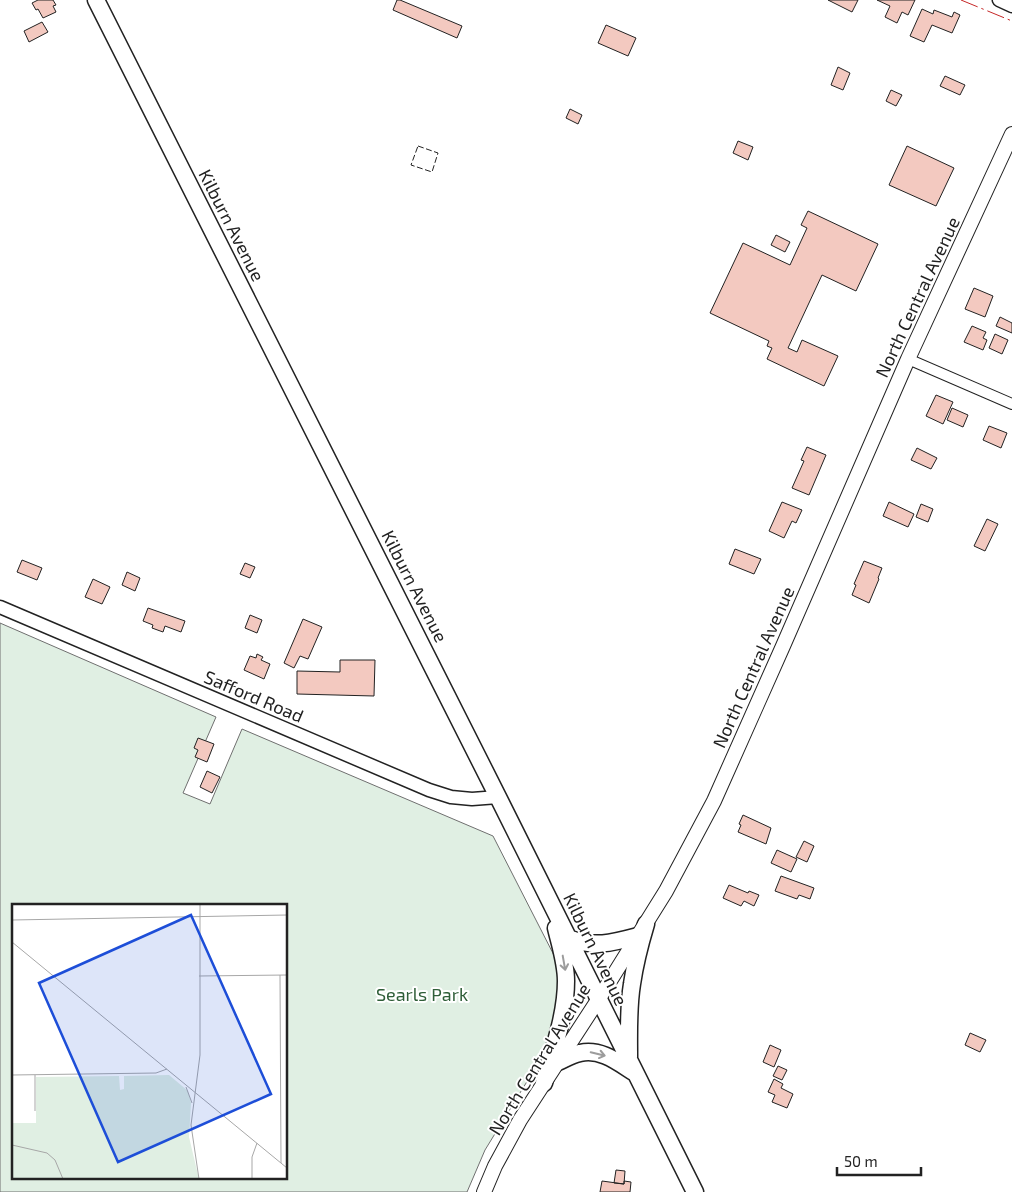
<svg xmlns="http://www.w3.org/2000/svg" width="1012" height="1192" font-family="'Exo 2',sans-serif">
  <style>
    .green { fill: #e0efe3; stroke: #6f6f6f; fill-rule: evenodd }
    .building { fill: #f3c9c0; stroke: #222 }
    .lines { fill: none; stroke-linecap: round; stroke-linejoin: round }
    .minor-casing { stroke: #222; stroke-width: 12 }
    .tertiary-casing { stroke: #222; stroke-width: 15 }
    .secondary-casing { stroke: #222; stroke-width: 16 }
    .primary-casing { stroke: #222; stroke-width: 19 }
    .minor { stroke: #fff; stroke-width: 10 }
    .tertiary { stroke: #fff; stroke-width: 12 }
    .secondary { stroke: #fff; stroke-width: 14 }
    .primary { stroke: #fff; stroke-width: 16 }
    .fence { stroke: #222; stroke-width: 1; stroke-dasharray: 6 2.5; stroke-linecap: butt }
    .power { stroke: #c62828; stroke-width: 1; stroke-dasharray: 18 4 2.5 4; stroke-linecap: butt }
    .oneway { stroke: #9c9c9c }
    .labels { text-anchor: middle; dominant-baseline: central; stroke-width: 4; stroke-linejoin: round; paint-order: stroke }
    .street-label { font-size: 18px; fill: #222; stroke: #fff }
    .park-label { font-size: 18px; fill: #2f5e38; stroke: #fff }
    .inset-road { fill: none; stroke: #a7a7a7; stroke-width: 1 }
    .view { fill: #1d4ed8; fill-opacity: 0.15; stroke: #1d4ed8; stroke-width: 2.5 }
    .inset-edge { fill: none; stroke: #222; stroke-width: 2.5 }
  </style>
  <rect width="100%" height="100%" fill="#fff"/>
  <path class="green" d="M0 623 216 717 183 793 210 804 242 729 493 836 560 967 563 1003 550 1044 485 1150 467 1192H0ZM14 906H286V1178H14Z"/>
  <path class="building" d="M38 0H53L56 5 53 6 56 12 43 18 38 9 36 10 32 3Z
    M397 0H400L462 26 457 38 393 10Z
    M828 0H858L852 12Z
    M877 0H915L908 15 902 12 897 23 885 17 890 6Z
    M922 9 933 14 934 10 952 17 954 12 960 15 952 33 932 25 924 42 910 36Z
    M42 22 48 32 29 42 24 31Z
    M606 25 636 38 628 56 598 43Z
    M838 67 850 73 843 90 831 85Z
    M945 76 965 85 960 95 940 86Z
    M891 90 902 95 896 106 886 101Z
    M570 109 582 115 578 124 566 118Z
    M738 141 753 147 748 160 733 153Z
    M907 146 954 168 936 206 889 185Z
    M808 211 878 244 856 291 822 275 788 348 797 352 802 340 838 356 824 386 767 359 772 348 767 346 769 341 710 313 743 243 790 265 807 228 801 225Z
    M776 235 790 242 785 252 771 245Z
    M974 288 993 296 985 317 965 309Z
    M1000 317 1012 323V333L996 326Z
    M972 326 986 332 983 338 987 340 983 350 964 342Z
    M995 334 1008 340 1002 354 989 348Z
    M936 395 953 402 943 424 926 416Z
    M952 408 968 415 963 427 947 420Z
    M989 426 1007 433 1001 448 983 440Z
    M807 447 826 455 809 495 792 488 804 461 801 460Z
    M917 448 937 458 931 469 911 460Z
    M782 502 802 510 796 523 792 521 784 538 769 531Z
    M889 502 914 514 908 527 883 516Z
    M921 504 933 509 928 522 916 517Z
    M987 519 998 524 985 551 974 546Z
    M735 549 761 559 754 574 729 564Z
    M22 560 42 568 37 580 17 572Z
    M864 561 882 568 878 578 879 579 869 603 852 595 856 585 854 584Z
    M245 563 255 567 250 578 240 574Z
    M127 572 140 578 135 591 122 585Z
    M93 579 110 587 102 604 85 597Z
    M148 608 185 621 181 632 165 626 163 632 152 628 153 625 143 621Z
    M250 615 262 620 257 633 245 628Z
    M303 619 322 627 308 659 300 656 294 668 284 663Z
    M257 654 263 657 261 660 270 664 264 679 244 670 250 656 256 658Z
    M340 660H375L374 696 297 694V671L340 672Z
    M198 738 214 744 207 762 195 757 198 750 194 748Z
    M207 771 220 777 212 793 200 787Z
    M743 815 771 828 766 844 738 832 741 825 739 824Z
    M804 841 814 846 807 862 796 857Z
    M777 850 797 859 791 872 771 863Z
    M781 876 814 888 810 899 799 895 797 899 775 891Z
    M729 885 748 893 749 891 759 895 754 906 744 901 741 906 723 898Z
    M970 1033 986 1040 980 1052 965 1045Z
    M770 1045 781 1050 774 1067 763 1062Z
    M778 1066 787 1070 782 1080 773 1076Z
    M774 1079 783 1084 781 1088 793 1094 787 1108 772 1102 775 1095 768 1092Z
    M616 1170 625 1171 624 1184 614 1183Z
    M602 1181 624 1184V1181L631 1182 630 1192H600Z"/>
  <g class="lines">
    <g class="minor-casing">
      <path id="minor" d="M908 359 1012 404"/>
    </g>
    <g class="tertiary-casing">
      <path id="tertiary" d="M999 0 1012 6
        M0 607 429 790 451 797 472 799 498 797"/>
    </g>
    <g class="secondary-casing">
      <path id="secondary" d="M484 1192 495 1166 520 1120 598 1000 666 891 714 801 783 646 908 359 1012 134"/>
    </g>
    <g class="primary-casing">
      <path id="primary" d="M96 0 498 797 695 1192
        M568 938C594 948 612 943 638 936
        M629 1057C629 1033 628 1008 632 984 635 963 640 944 646 924
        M558 1062C565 1059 573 1054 580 1053 601 1048 619 1063 635 1073
        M544 1083C553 1050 566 1015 566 981 566 963 560 945 556 928"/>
    </g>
    <use href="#minor" class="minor"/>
    <use href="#tertiary" class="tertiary"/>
    <use href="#secondary" class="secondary"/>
    <use href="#primary" class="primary"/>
    <path class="fence" d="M418 146 438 153 432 172 411 165Z"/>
    <path class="power" d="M961 0 1012 21"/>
  </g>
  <defs><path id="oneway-shaft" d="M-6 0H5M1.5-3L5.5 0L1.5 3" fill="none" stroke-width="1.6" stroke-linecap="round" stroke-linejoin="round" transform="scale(1.25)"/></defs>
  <g class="oneway">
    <use href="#oneway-shaft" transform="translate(564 963) rotate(80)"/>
    <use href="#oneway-shaft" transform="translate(598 1054) rotate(13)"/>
  </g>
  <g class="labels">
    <g class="street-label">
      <text transform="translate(232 225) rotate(63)">Kilburn Avenue</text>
      <text transform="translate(917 297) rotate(-65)">North Central Avenue</text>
      <text transform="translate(415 586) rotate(63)">Kilburn Avenue</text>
      <text transform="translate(753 667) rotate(-66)">North Central Avenue</text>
      <text transform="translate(254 696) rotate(23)">Safford Road</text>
      <text transform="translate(596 949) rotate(64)">Kilburn Avenue</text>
      <text transform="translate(539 1059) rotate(-58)">North Central Avenue</text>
    </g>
    <g class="park-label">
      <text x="422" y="994">Searls Park</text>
    </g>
  </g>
  <g transform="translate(12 904)">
    <rect width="275" height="275" fill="#fff"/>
    <path d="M157 171 176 187 179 199 177 233 187 275H0V219H24V173L107 172 108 186 112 185V172Z" fill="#e0efe3"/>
    <path class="inset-road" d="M0 16 275 11M0 38 275 264M268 71 269 259M187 72 275 71M0 171 144 169 155 165M23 171V207M174 183 180 199M0 241 35 249 43 256 51 275M187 275 179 221 188 151V0M240 275V253L245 239"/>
    <path class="view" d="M179 11 259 190 106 258 27 79Z"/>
    <rect width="275" height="275" class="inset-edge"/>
  </g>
  <path d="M837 1167v8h84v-8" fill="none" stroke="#222222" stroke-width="2.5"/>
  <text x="844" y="1167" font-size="15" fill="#222222" stroke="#ffffff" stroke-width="4" paint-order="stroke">50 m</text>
</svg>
